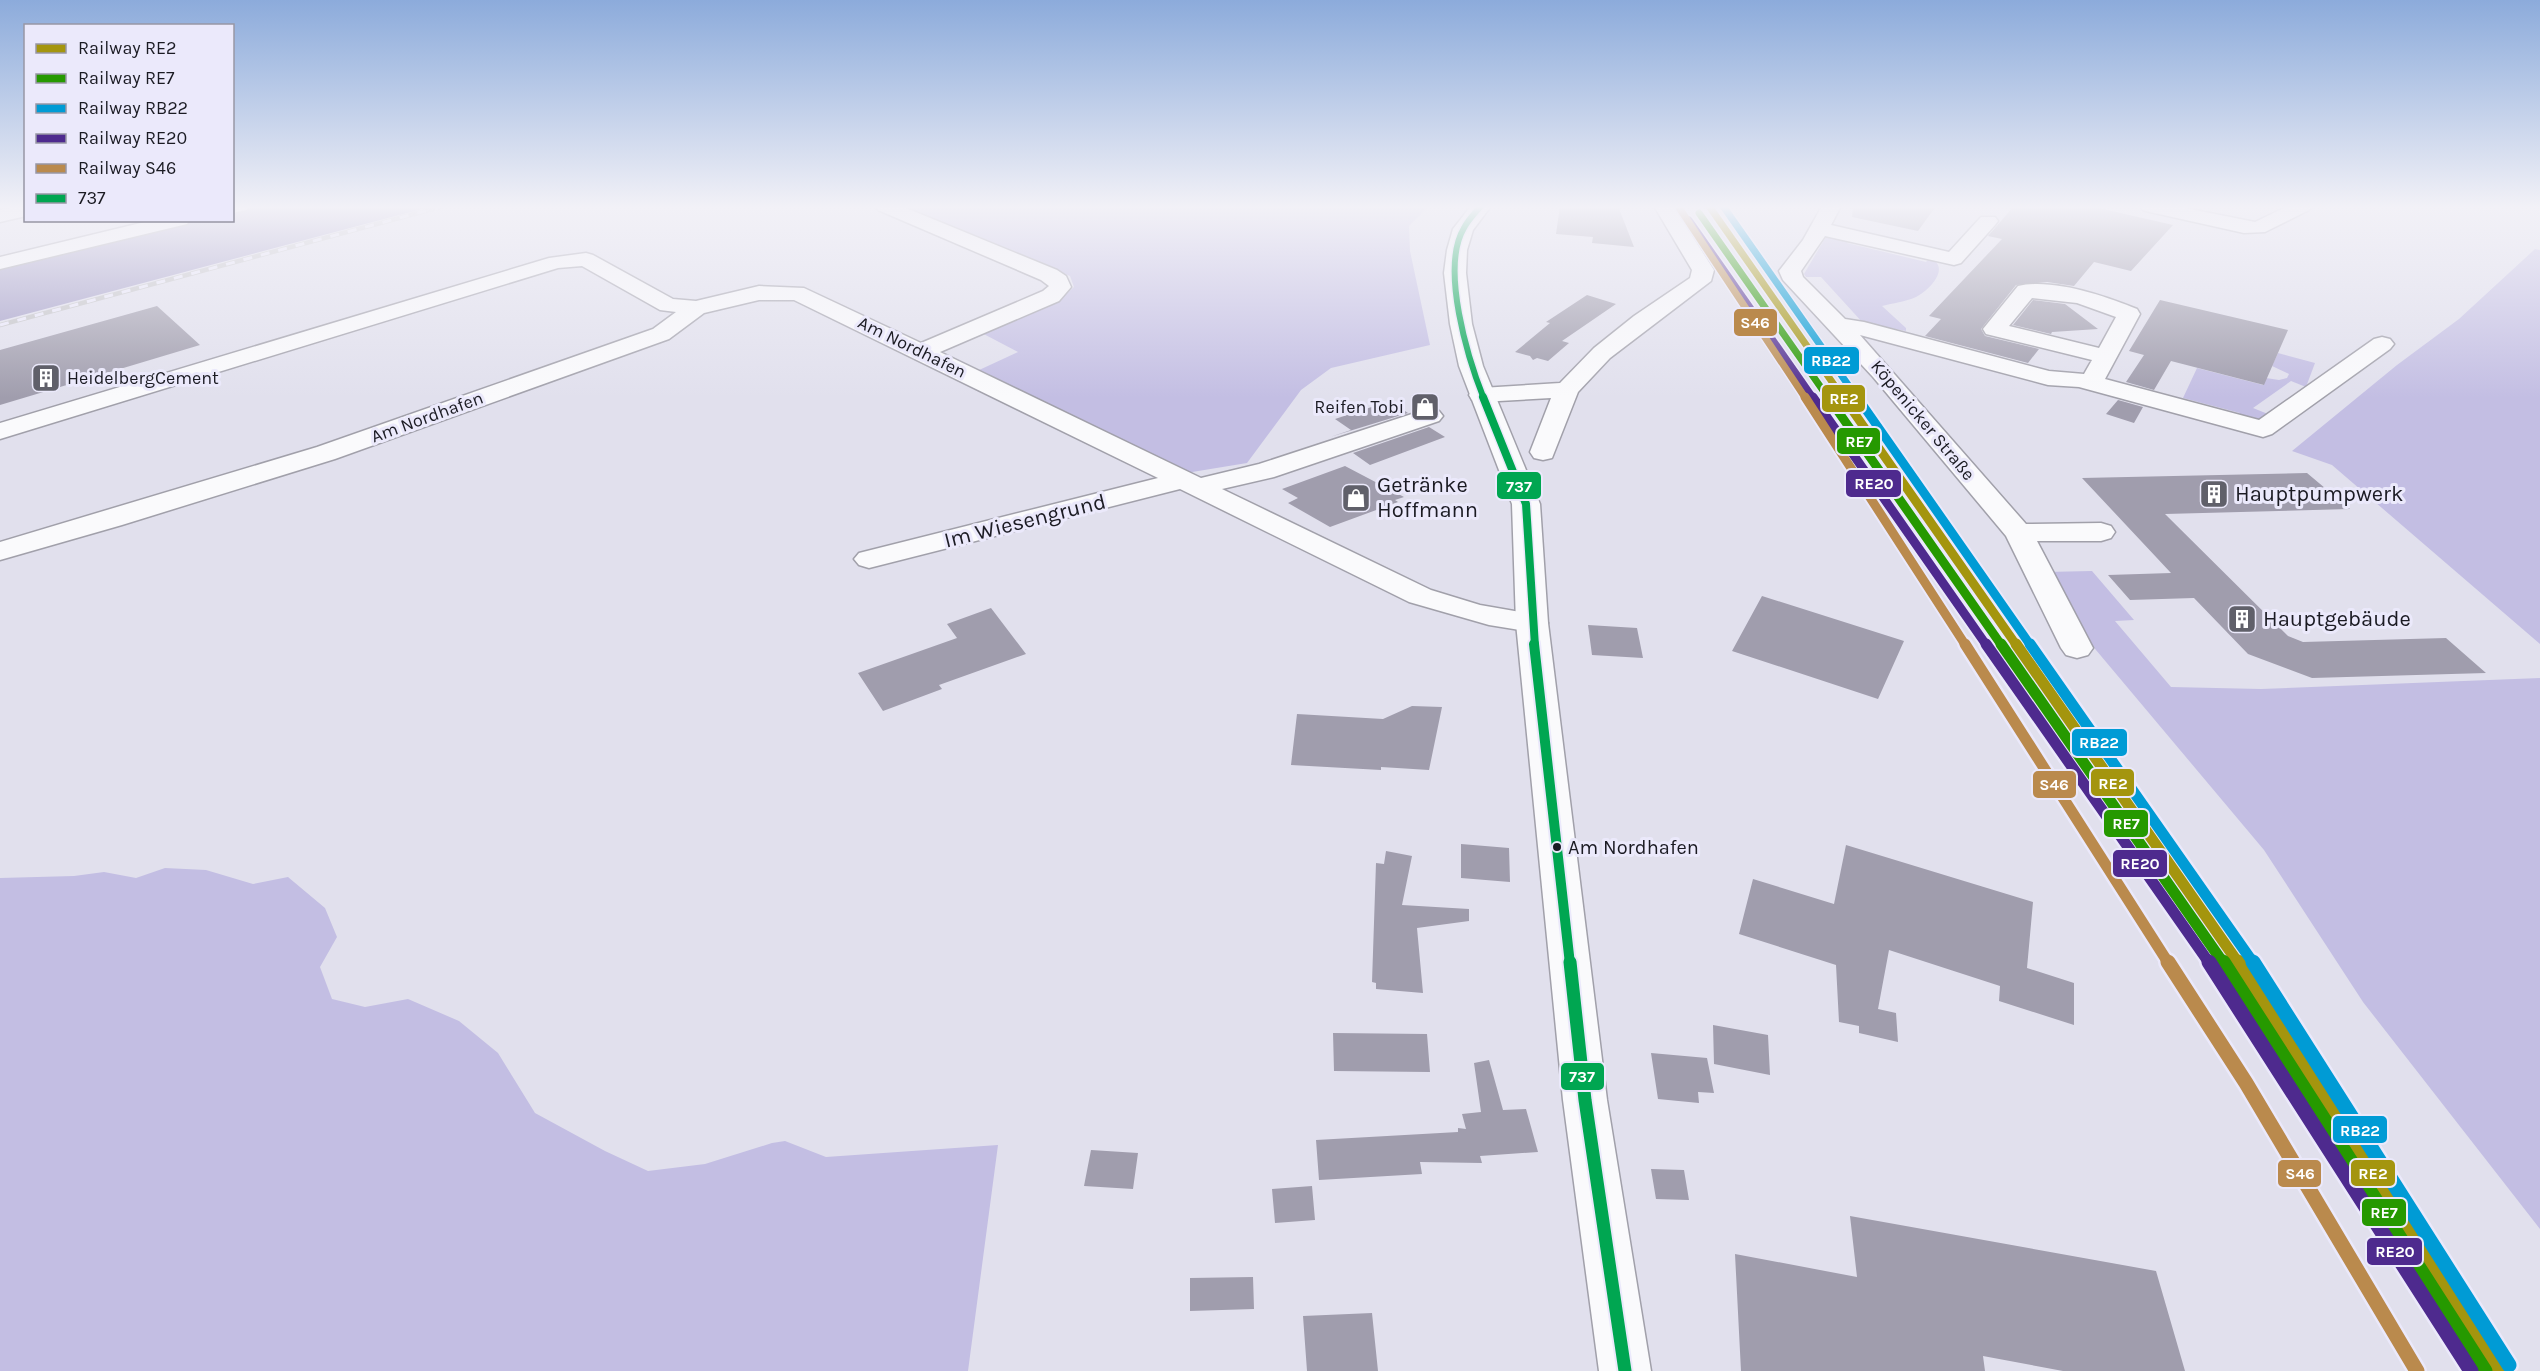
<svg xmlns="http://www.w3.org/2000/svg" width="2540" height="1371" font-family="Karla,sans-serif">
  <style>
    .green { fill: #c3bee3 }
    .water { fill: #a39dc7 }
    .building { fill: #a09dad }
    .lines { fill: none; stroke-linecap: round; stroke-linejoin: round }
    .minor-casing { stroke: #a1a0aa; stroke-width: 3 }
    .major-casing { stroke: #a1a0aa; stroke-width: 3 }
    .minor { fill: #fafafc; fill-rule: evenodd }
    .major { fill: #fafafc; fill-rule: evenodd }
    .rail-casing { stroke: #c2c2c5; stroke-width: 4.5 }
    .rail { stroke: #ebe9fb; stroke-width: 3; stroke-dasharray: 9; stroke-linecap: butt }
    .bus-1-far3-casing { stroke: #ebe9fb; stroke-width: 9 }
    .bus-1-far2-casing { stroke: #ebe9fb; stroke-width: 11 }
    .bus-1-far1-casing { stroke: #ebe9fb; stroke-width: 14 }
    .bus-1-casing { stroke: #ebe9fb; stroke-width: 17 }
    .bus-1-far3 { stroke: #00a651; stroke-width: 6 }
    .bus-1-far2 { stroke: #00a651; stroke-width: 8 }
    .bus-1-far1 { stroke: #00a651; stroke-width: 10 }
    .bus-1 { stroke: #00a651; stroke-width: 13 }
    .rail-1-far3-casing { stroke: #ebe9fb; stroke-width: 10 }
    .rail-1-far2-casing { stroke: #ebe9fb; stroke-width: 13 }
    .rail-1-far1-casing { stroke: #ebe9fb; stroke-width: 16 }
    .rail-1-casing { stroke: #ebe9fb; stroke-width: 20 }
    .rail-2-far3-casing { stroke: #ebe9fb; stroke-width: 10 }
    .rail-2-far2-casing { stroke: #ebe9fb; stroke-width: 13 }
    .rail-2-far1-casing { stroke: #ebe9fb; stroke-width: 16 }
    .rail-2-casing { stroke: #ebe9fb; stroke-width: 20 }
    .rail-3-far3-casing { stroke: #ebe9fb; stroke-width: 10 }
    .rail-3-far2-casing { stroke: #ebe9fb; stroke-width: 13 }
    .rail-3-far1-casing { stroke: #ebe9fb; stroke-width: 16 }
    .rail-3-casing { stroke: #ebe9fb; stroke-width: 20 }
    .rail-4-far3-casing { stroke: #ebe9fb; stroke-width: 10 }
    .rail-4-far2-casing { stroke: #ebe9fb; stroke-width: 13 }
    .rail-4-far1-casing { stroke: #ebe9fb; stroke-width: 16 }
    .rail-4-casing { stroke: #ebe9fb; stroke-width: 20 }
    .rail-5-far3-casing { stroke: #ebe9fb; stroke-width: 10 }
    .rail-5-far2-casing { stroke: #ebe9fb; stroke-width: 13 }
    .rail-5-far1-casing { stroke: #ebe9fb; stroke-width: 16 }
    .rail-5-casing { stroke: #ebe9fb; stroke-width: 20 }
    .rail-1-far3 { stroke: #a4950e; stroke-width: 7 }
    .rail-1-far2 { stroke: #a4950e; stroke-width: 9 }
    .rail-1-far1 { stroke: #a4950e; stroke-width: 11 }
    .rail-1 { stroke: #a4950e; stroke-width: 15 }
    .rail-2-far3 { stroke: #269900; stroke-width: 7 }
    .rail-2-far2 { stroke: #269900; stroke-width: 9 }
    .rail-2-far1 { stroke: #269900; stroke-width: 11 }
    .rail-2 { stroke: #269900; stroke-width: 15 }
    .rail-3-far3 { stroke: #009bd5; stroke-width: 7 }
    .rail-3-far2 { stroke: #009bd5; stroke-width: 9 }
    .rail-3-far1 { stroke: #009bd5; stroke-width: 11 }
    .rail-3 { stroke: #009bd5; stroke-width: 15 }
    .rail-4-far3 { stroke: #4e2a8e; stroke-width: 7 }
    .rail-4-far2 { stroke: #4e2a8e; stroke-width: 9 }
    .rail-4-far1 { stroke: #4e2a8e; stroke-width: 11 }
    .rail-4 { stroke: #4e2a8e; stroke-width: 15 }
    .rail-5-far3 { stroke: #ba8a4d; stroke-width: 7 }
    .rail-5-far2 { stroke: #ba8a4d; stroke-width: 9 }
    .rail-5-far1 { stroke: #ba8a4d; stroke-width: 11 }
    .rail-5 { stroke: #ba8a4d; stroke-width: 15 }
    .bus-dot { fill: #1b1b23; stroke: #ebe9fb; stroke-width: 2 }
    .labels { text-anchor: middle; dominant-baseline: central; stroke-width: 6; stroke-linejoin: round; paint-order: stroke }
    .far-street-label { font-size: 18px; fill: #1b1b23; stroke: #ebe9fb }
    .far-poi-label { font-size: 18px; fill: #1b1b23; stroke: #ebe9fb; text-anchor: start }
    .bus-label { font-size: 20px; fill: #1b1b23; stroke: #ebe9fb; text-anchor: start }
    .poi-label { font-size: 22px; fill: #1b1b23; stroke: #ebe9fb; text-anchor: start }
    .street-label { font-size: 22px; fill: #1b1b23; stroke: #ebe9fb }
    .line-badge { stroke: #ebe9fb; stroke-width: 2 }
    .badge-label { font-size: 16px; text-anchor: middle; font-weight: bold; fill: #fff }
  </style>
  <rect width="100%" height="100%" fill="#e1e0ed"/>
  <path class="green" d="M896 206H1429L1409 226 1410 251 1430 345 1331 368 1301 390 1247 463 1186 473 977 371 1018 352 978 331 1066 294 1074 287 1070 276Z
    M1827 235 1851 239 1847 243 1926 262 1930 258C1951 267 1930 290 1916 297 1905 302 1893 303 1882 306L1906 328V331L1863 323 1821 277H1806L1804 274Z
    M2535 249 2540 250V644L2332 465 2292 451 2397 365 2459 319Z
    M2278 353 2315 363 2306 387 2291 381 2253 408 2268 414 2259 422 2238 419 2240 413 2183 398 2197 368 2263 385 2266 378 2279 380 2287 378 2289 374 2272 366Z
    M2092 571 2134 620 2115 621 2171 687 2261 689 2540 678V1229L2363 1002 2264 850 2075 625 2045 572Z
    M165 868 206 870 253 884 288 877 325 908 337 937 320 967 332 999 365 1007 408 999 459 1021 498 1053 535 1113 605 1151 648 1171 705 1164 772 1143 785 1141 826 1157 998 1145 968 1371H0V878L74 876 104 872 136 878Z"/>
  <path class="water" d="M247 206H433L0 321V267L187 221 232 220 233 209Z"/>
  <path class="building" d="M1560 206H1618L1634 247 1592 243 1593 237 1556 234Z
    M1853 206H1936L1918 231 1852 217Z
    M2014 206H2090L2173 225 2131 271 2094 262 2074 286 2047 282 2016 285 1981 329 1985 336 2039 349 2028 363 1925 336 1941 319 1929 316 2002 239 1988 236Z
    M1587 295 1616 304 1562 341 1569 343 1548 361 1537 358 1533 360 1530 356 1515 352 1550 323 1546 322Z
    M2033 300 2065 304 2098 329 2052 332 2051 334 2013 325Z
    M2160 300 2288 330 2264 385 2171 361 2154 390 2126 382 2144 355 2129 351Z
    M157 306 200 345 0 405V350Z
    M2118 400 2143 407 2134 423 2106 414Z
    M1390 401 1408 413 1330 437 1351 430 1335 419Z
    M1429 427 1445 437 1370 465 1353 453Z
    M1345 466 1404 497 1395 500 1398 502 1330 527 1288 503 1298 498 1282 489Z
    M2307 473 2350 509 2165 514 2288 636 2303 642 2446 638 2486 673 2312 678 2248 654 2194 598 2130 600 2108 575 2171 573 2082 478Z
    M1762 596 1904 641 1878 699 1732 651Z
    M991 608 1026 654 939 685 942 689 883 711 858 673 957 638 947 624Z
    M1588 625 1637 628 1643 658 1592 655Z
    M1412 706 1442 707 1429 770 1381 767V770L1291 765 1297 714 1383 719Z
    M1461 844 1509 848 1510 882 1461 878Z
    M1846 845 2033 902 2027 968 2074 983V1025L1999 1001 2000 986 1889 950 1878 1009 1896 1013 1898 1042 1859 1033V1026L1839 1022 1836 965 1739 934 1753 879 1834 904Z
    M1386 851 1412 856 1402 905 1469 909V921L1417 928 1423 993 1376 989V983L1372 982 1376 863 1384 864Z
    M1713 1025 1768 1035 1770 1075 1714 1064Z
    M1333 1033 1427 1034 1430 1072 1334 1071Z
    M1651 1053 1707 1058 1714 1093 1698 1092 1699 1103 1658 1099Z
    M1489 1060 1503 1110 1526 1109 1538 1152 1480 1156 1482 1163 1420 1162 1422 1174 1319 1180 1316 1140 1458 1132V1128L1466 1129 1462 1114 1481 1112 1474 1063Z
    M1091 1150 1138 1153 1133 1189 1084 1186Z
    M1651 1169 1684 1170 1689 1200 1656 1199Z
    M1312 1186 1315 1220 1275 1223 1272 1189Z
    M1850 1216 2156 1271 2185 1371H2063L1983 1356 1985 1371H1741L1735 1254 1857 1277Z
    M1253 1277 1254 1309 1190 1311V1278Z
    M1372 1313 1378 1371H1307L1303 1316Z"/>
  <g class="lines">
    <g class="minor-casing">
      <path id="minor" d="M20 206H26V216L0 222V210Z
        M232 206H249L246 210 232 213Z
        M875 206H901L1057 270 1066 276 1071 287 1059 301 940 352 1201 478 1259 464 1421 411 1430 408 1439 411 1443 416 1439 421 1274 477 1222 489 1431 590 1480 605 1543 616 1548 623 1543 630 1532 632 1489 625 1409 602 1180 489 869 568 859 565 854 559 859 553 1158 478 794 300H759L704 313 669 339 335 459 122 525 0 560V542L317 447 653 329 676 312 660 310 582 266 558 268 0 439V423L549 258 586 253 593 255 673 299 696 301 759 286 804 288 921 343 1043 291 1049 286 1041 280 878 210Z
        M1654 206H1673L1714 270 1711 281 1610 358 1578 392 1552 458 1543 460 1534 458 1530 452 1551 398 1481 402 1472 400 1469 395 1472 390 1481 388 1560 383 1594 348 1634 316 1690 278 1692 270Z
        M1822 206H1841L1831 225 1949 252 1981 217H1995L1998 221 1995 225 1961 263 1954 265 1825 236 1801 271 1803 277 1845 319 1864 322 2049 371 2084 374 2092 360 1986 334 1983 329 2018 286C2053 278 2105 296 2137 309L2140 314 2105 379 2259 420 2374 339 2382 337 2390 339 2394 344 2390 349 2272 434 2263 437 2079 387 2048 385 1860 335 2026 524 2101 523 2111 526 2115 532 2111 538 2101 541H2037L2093 648 2088 655 2077 658 2066 655 2061 648 2006 536 1873 377 1783 280 1779 271 1803 240ZM2032 298 2077 303 2116 317 2099 348 2009 326Z
        M2140 206H2175L2255 222 2288 206H2312L2309 210 2265 232 2244 233 2150 212 2143 210Z
        M153 220H190L187 224 0 269V257Z"/>
    </g>
    <g class="major-casing">
      <path id="major" d="M1471 206H1491L1473 230 1467 250 1466 273 1472 324 1483 366 1540 504 1548 623 1607 1100 1651 1371H1599L1563 1100 1516 623 1512 504 1459 366 1450 324 1444 273 1447 250 1453 229Z"/>
    </g>
    <use href="#minor" class="minor"/>
    <use href="#major" class="major"/>
    <g class="rail-casing">
      <path id="rail" d="M0 325 444 206"/>
    </g>
    <use href="#rail" class="rail"/>
    <g class="bus-1-far3-casing">
      <path id="bus-1-far3" d="M1481 206C1475 213 1468 220 1464 228 1440 268 1468 359 1484 399"/>
    </g>
    <g class="bus-1-far2-casing">
      <path id="bus-1-far2" d="M1483 397 1526 504 1535 646"/>
    </g>
    <g class="bus-1-far1-casing">
      <path id="bus-1-far1" d="M1534 644 1570 964"/>
    </g>
    <g class="bus-1-casing">
      <path id="bus-1" d="M1570 962 1585 1100 1625 1371"/>
    </g>
    <use href="#bus-1-far3" class="bus-1-far3"/>
    <use href="#bus-1-far2" class="bus-1-far2"/>
    <use href="#bus-1-far1" class="bus-1-far1"/>
    <use href="#bus-1" class="bus-1"/>
    <g class="rail-1-far3-casing">
      <path id="rail-1-far3" d="M1709 206 1844 399"/>
    </g>
    <g class="rail-1-far2-casing">
      <path id="rail-1-far2" d="M1843 397 2017 646"/>
    </g>
    <g class="rail-1-far1-casing">
      <path id="rail-1-far1" d="M2016 644 2239 964"/>
    </g>
    <g class="rail-1-casing">
      <path id="rail-1" d="M2238 962 2499 1371"/>
    </g>
    <g class="rail-2-far3-casing">
      <path id="rail-2-far3" d="M1699 213 1829 399"/>
    </g>
    <g class="rail-2-far2-casing">
      <path id="rail-2-far2" d="M1828 397 2002 646"/>
    </g>
    <g class="rail-2-far1-casing">
      <path id="rail-2-far1" d="M2001 644 2224 964"/>
    </g>
    <g class="rail-2-casing">
      <path id="rail-2" d="M2223 962 2485 1371"/>
    </g>
    <g class="rail-3-far3-casing">
      <path id="rail-3-far3" d="M1723 206 1858 399"/>
    </g>
    <g class="rail-3-far2-casing">
      <path id="rail-3-far2" d="M1857 397 2031 646"/>
    </g>
    <g class="rail-3-far1-casing">
      <path id="rail-3-far1" d="M2030 644 2254 964"/>
    </g>
    <g class="rail-3-casing">
      <path id="rail-3" d="M2253 962 2509 1365"/>
    </g>
    <g class="rail-4-far3-casing">
      <path id="rail-4-far3" d="M1689 220 1814 399"/>
    </g>
    <g class="rail-4-far2-casing">
      <path id="rail-4-far2" d="M1813 397 1987 646"/>
    </g>
    <g class="rail-4-far1-casing">
      <path id="rail-4-far1" d="M1986 644 2210 964"/>
    </g>
    <g class="rail-4-casing">
      <path id="rail-4" d="M2209 962 2471 1371"/>
    </g>
    <g class="rail-5-far3-casing">
      <path id="rail-5-far3" d="M1678 206 1806 399"/>
    </g>
    <g class="rail-5-far2-casing">
      <path id="rail-5-far2" d="M1805 397 1966 646"/>
    </g>
    <g class="rail-5-far1-casing">
      <path id="rail-5-far1" d="M1965 644 2169 964"/>
    </g>
    <g class="rail-5-casing">
      <path id="rail-5" d="M2168 962 2246 1083 2417 1371"/>
    </g>
    <use href="#rail-1-far3" class="rail-1-far3"/>
    <use href="#rail-1-far2" class="rail-1-far2"/>
    <use href="#rail-1-far1" class="rail-1-far1"/>
    <use href="#rail-1" class="rail-1"/>
    <use href="#rail-2-far3" class="rail-2-far3"/>
    <use href="#rail-2-far2" class="rail-2-far2"/>
    <use href="#rail-2-far1" class="rail-2-far1"/>
    <use href="#rail-2" class="rail-2"/>
    <use href="#rail-3-far3" class="rail-3-far3"/>
    <use href="#rail-3-far2" class="rail-3-far2"/>
    <use href="#rail-3-far1" class="rail-3-far1"/>
    <use href="#rail-3" class="rail-3"/>
    <use href="#rail-4-far3" class="rail-4-far3"/>
    <use href="#rail-4-far2" class="rail-4-far2"/>
    <use href="#rail-4-far1" class="rail-4-far1"/>
    <use href="#rail-4" class="rail-4"/>
    <use href="#rail-5-far3" class="rail-5-far3"/>
    <use href="#rail-5-far2" class="rail-5-far2"/>
    <use href="#rail-5-far1" class="rail-5-far1"/>
    <use href="#rail-5" class="rail-5"/>
  </g>
  <linearGradient id="sky" x2="0" y2="1"><stop stop-color="#8cabdb"/><stop offset="0.52" stop-color="#f2f1f7"/><stop offset="1" stop-color="#f2f1f7" stop-opacity="0"/></linearGradient>
  <rect width="2540" height="398" fill="url(#sky)"/>
  <defs>
    <g id="building-square" transform="scale(1.5)"><rect x="-9" y="-9" width="18" height="18" rx="4" fill="#60606a" stroke="#ebe9fb"/><path d="M-4-6H4V6H1V3H-1V6H-4ZM-2.5-4.3h1.7v1.8h-1.7ZM.8-4.3h1.7v1.8H.8ZM-2.5-1h1.7V.8h-1.7ZM.8-1h1.7V.8H.8Z" fill="#fff"/></g>
    <g id="shop-square" transform="scale(1.5)"><rect x="-9" y="-9" width="18" height="18" rx="4" fill="#60606a" stroke="#ebe9fb"/><path d="M-5-2.5h2.3a2.7 3.5 0 0 1 5.4 0H5L5.5 6h-11ZM-1.5-2.5h3a1.5 2.3 0 0 0-3 0Z" fill="#fff"/></g>
  </defs>
  <g fill-rule="evenodd">
    <use href="#building-square" x="46" y="378"/>
    <use href="#shop-square" x="1425" y="407"/>
    <use href="#building-square" x="2214" y="494"/>
    <use href="#shop-square" x="1356" y="498"/>
    <use href="#building-square" x="2242" y="619"/>
  </g>
  <circle class="bus-dot" cx="1557" cy="847" r="5"/>
  <g class="labels">
    <g class="far-street-label">
      <text transform="translate(912 347) rotate(26)">Am Nordhafen</text>
      <text transform="translate(427 417) rotate(-20)">Am Nordhafen</text>
      <text transform="translate(1923 420) rotate(50)">Köpenicker Straße</text>
    </g>
    <g class="far-poi-label">
      <text x="67" y="378">HeidelbergCement</text>
      <text x="1404" y="407" text-anchor="end">Reifen Tobi</text>
    </g>
    <g class="bus-label">
      <text x="1568" y="847">Am Nordhafen</text>
    </g>
    <g class="poi-label">
      <text x="1377" y="485">Getränke<tspan x="1377" dy="25">Hoffmann</tspan></text>
      <text x="2235" y="494">Hauptpumpwerk</text>
      <text x="2263" y="619">Hauptgebäude</text>
    </g>
    <g class="street-label">
      <text transform="translate(1025 521) rotate(-14)">Im Wiesengrund</text>
    </g>
  </g>
  <g class="line-badge">
    <rect x="1733" y="308" width="45" height="29" rx="6" fill="#ba8a4d"/>
    <rect x="1803" y="346" width="57" height="29" rx="6" fill="#009bd5"/>
    <rect x="1821" y="384" width="45" height="29" rx="6" fill="#a4950e"/>
    <rect x="1836" y="427" width="45" height="28" rx="6" fill="#269900"/>
    <rect x="1845" y="469" width="57" height="29" rx="6" fill="#4e2a8e"/>
    <rect x="1496" y="471" width="46" height="29" rx="6" fill="#00a651"/>
    <rect x="2071" y="728" width="57" height="29" rx="6" fill="#009bd5"/>
    <rect x="2090" y="768" width="45" height="29" rx="6" fill="#a4950e"/>
    <rect x="2032" y="770" width="45" height="29" rx="6" fill="#ba8a4d"/>
    <rect x="2103" y="809" width="46" height="29" rx="6" fill="#269900"/>
    <rect x="2112" y="849" width="56" height="29" rx="6" fill="#4e2a8e"/>
    <rect x="1560" y="1062" width="45" height="29" rx="6" fill="#00a651"/>
    <rect x="2332" y="1115" width="56" height="29" rx="6" fill="#009bd5"/>
    <rect x="2350" y="1159" width="46" height="28" rx="6" fill="#a4950e"/>
    <rect x="2277" y="1159" width="45" height="29" rx="6" fill="#ba8a4d"/>
    <rect x="2361" y="1198" width="46" height="29" rx="6" fill="#269900"/>
    <rect x="2366" y="1237" width="57" height="29" rx="6" fill="#4e2a8e"/>
  </g>
  <g class="badge-label">
    <text x="1755" y="328">S46</text>
    <text x="1831" y="366">RB22</text>
    <text x="1844" y="404">RE2</text>
    <text x="1859" y="447">RE7</text>
    <text x="1874" y="489">RE20</text>
    <text x="1519" y="492">737</text>
    <text x="2099" y="748">RB22</text>
    <text x="2113" y="789">RE2</text>
    <text x="2054" y="790">S46</text>
    <text x="2126" y="829">RE7</text>
    <text x="2140" y="869">RE20</text>
    <text x="1582" y="1082">737</text>
    <text x="2360" y="1136">RB22</text>
    <text x="2373" y="1179">RE2</text>
    <text x="2300" y="1179">S46</text>
    <text x="2384" y="1218">RE7</text>
    <text x="2395" y="1257">RE20</text>
  </g>
  <rect x="24" y="24" width="210" height="198" fill="#ebe9fb" stroke="#9897a5" stroke-width="1.5"/>
  <rect x="36" y="44" width="30" height="9" fill="#a4950e" stroke="#9897a5" stroke-width="1.5"/>
  <text x="78" y="54" font-size="18" fill="#1b1b23">Railway RE2</text>
  <rect x="36" y="74" width="30" height="9" fill="#269900" stroke="#9897a5" stroke-width="1.5"/>
  <text x="78" y="84" font-size="18" fill="#1b1b23">Railway RE7</text>
  <rect x="36" y="104" width="30" height="9" fill="#009bd5" stroke="#9897a5" stroke-width="1.5"/>
  <text x="78" y="114" font-size="18" fill="#1b1b23">Railway RB22</text>
  <rect x="36" y="134" width="30" height="9" fill="#4e2a8e" stroke="#9897a5" stroke-width="1.5"/>
  <text x="78" y="144" font-size="18" fill="#1b1b23">Railway RE20</text>
  <rect x="36" y="164" width="30" height="9" fill="#ba8a4d" stroke="#9897a5" stroke-width="1.5"/>
  <text x="78" y="174" font-size="18" fill="#1b1b23">Railway S46</text>
  <rect x="36" y="194" width="30" height="9" fill="#00a651" stroke="#9897a5" stroke-width="1.5"/>
  <text x="78" y="204" font-size="18" fill="#1b1b23">737</text>
</svg>
